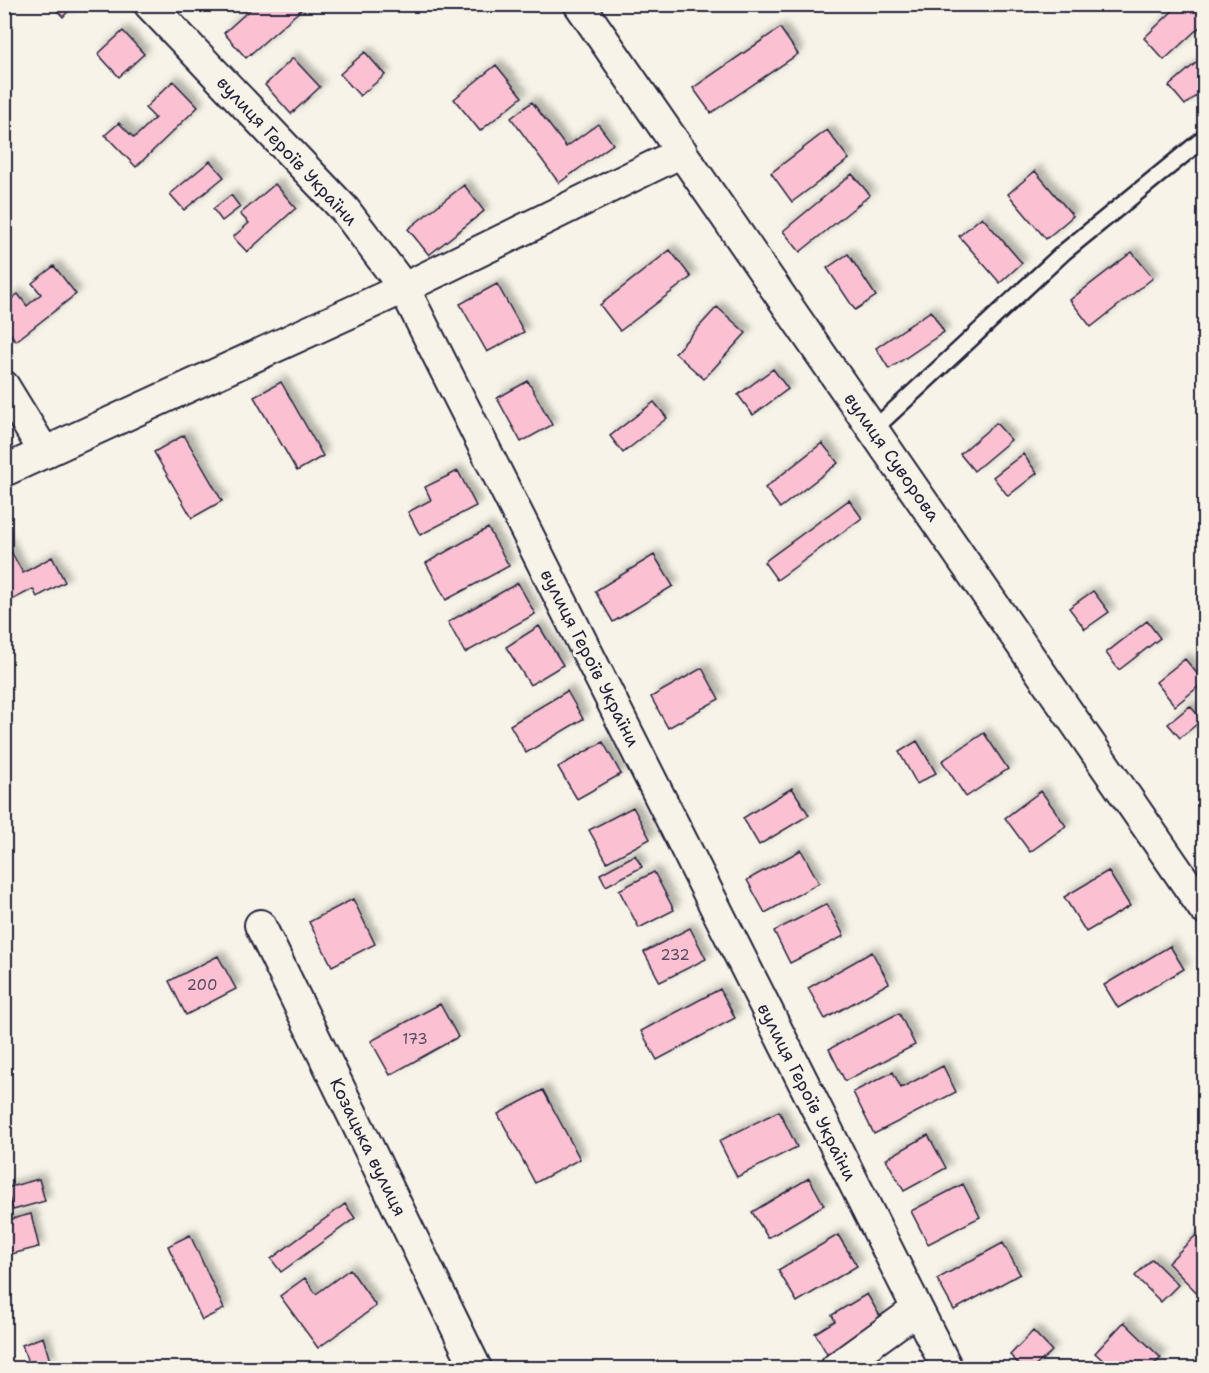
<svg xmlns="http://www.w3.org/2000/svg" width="1209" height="1373" font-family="'Shantell Sans',sans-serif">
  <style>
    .building { fill: #fbc1d2; stroke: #22223b; stroke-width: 1.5; filter: url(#shadow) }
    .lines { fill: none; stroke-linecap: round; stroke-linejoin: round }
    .lane-casing { stroke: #22223b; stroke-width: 20 }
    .street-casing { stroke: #22223b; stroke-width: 34 }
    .lane { stroke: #f7f3e8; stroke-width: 15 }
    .street { stroke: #f7f3e8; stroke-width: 30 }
    .labels { text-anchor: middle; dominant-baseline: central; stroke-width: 6; stroke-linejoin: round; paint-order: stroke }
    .number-label { font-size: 15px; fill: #584a61 }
    .street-label { font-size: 18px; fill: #22223b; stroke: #f7f3e8 }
  </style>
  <defs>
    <filter id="shadow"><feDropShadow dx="5.5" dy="-5.5" stdDeviation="3" flood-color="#0004"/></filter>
  </defs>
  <rect width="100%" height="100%" fill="#f7f3e8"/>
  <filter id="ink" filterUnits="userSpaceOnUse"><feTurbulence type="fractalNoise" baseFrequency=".0167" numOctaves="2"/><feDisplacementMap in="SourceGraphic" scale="12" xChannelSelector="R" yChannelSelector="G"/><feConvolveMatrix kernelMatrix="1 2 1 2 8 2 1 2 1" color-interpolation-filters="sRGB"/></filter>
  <g filter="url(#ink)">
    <path class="building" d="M51 4H75L63 17Z
      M256 4H300L303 8 246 58 224 33Z
      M462 4H481L468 14Z
      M1180 4H1204V23L1164 60 1144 38Z
      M780 28 798 54 711 113 693 88Z
      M123 31 144 54 119 77 98 54Z
      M365 52 385 75 360 96 340 74Z
      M1204 56V89L1185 105 1169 86Z
      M293 58 320 87 291 114 265 85Z
      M496 65 522 97 480 131 454 99Z
      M173 81 198 107 136 167 105 135 119 123 134 138 155 118 145 108Z
      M532 102 566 147 598 124 613 144 559 183 511 118Z
      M827 130 849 159 792 202 771 173Z
      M210 161 224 177 184 210 170 194Z
      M1035 171 1073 216 1046 239 1008 194Z
      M852 174 870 195 800 252 783 231Z
      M275 184 296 208 247 252 233 237 249 223 240 214Z
      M464 185 484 211 429 255 408 229Z
      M231 195 240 207 222 221 213 209Z
      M982 217 1022 263 1000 283 959 236Z
      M670 250 691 277 620 331 600 305Z
      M1132 252 1153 278 1091 327 1070 300Z
      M848 254 876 296 855 310 827 268Z
      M54 266 76 294 16 341 4 326V304L18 294 27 306 41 294 32 283Z
      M497 284 524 332 487 352 460 304Z
      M717 307 746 333 704 379 675 353Z
      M931 311 944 332 889 369 876 348Z
      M773 369 788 389 753 415 738 395Z
      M528 381 552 425 521 442 497 398Z
      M281 382 323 456 297 471 254 397Z
      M654 402 667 418 623 453 610 436Z
      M996 423 1011 440 974 471 960 454Z
      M184 435 222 501 192 518 154 452Z
      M822 443 838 463 780 508 765 488Z
      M1023 454 1037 473 1008 496 993 477Z
      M458 471 476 506 420 535 408 512 431 500 425 487Z
      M849 500 862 518 777 580 764 562Z
      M488 528 509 566 446 600 426 563Z
      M4 539 23 573 52 557 65 582 37 597 33 589 4 604Z
      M654 555 673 586 613 622 595 591Z
      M518 583 535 614 465 653 448 622Z
      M1093 591 1109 612 1085 629 1069 608Z
      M1147 621 1160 638 1119 670 1106 653Z
      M539 626 563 665 530 685 506 647Z
      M1185 659 1204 682 1175 706 1156 682Z
      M702 668 719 699 668 728 651 697Z
      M567 691 583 719 526 753 510 725Z
      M1190 706 1202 720 1180 738 1168 724Z
      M984 733 1008 769 966 797 942 761Z
      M917 741 936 773 917 784 899 752Z
      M603 742 621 774 577 799 558 767Z
      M792 788 809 815 759 845 743 818Z
      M1041 791 1066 826 1030 852 1005 818Z
      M633 807 650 839 607 862 589 830Z
      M801 850 819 883 765 913 747 880Z
      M635 855 642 867 606 886 600 874Z
      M1108 871 1130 906 1086 932 1064 897Z
      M654 872 674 910 639 928 619 890Z
      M353 899 375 944 332 966 309 922Z
      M827 904 844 936 790 963 774 931Z
      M690 928 706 959 660 982 644 952Z
      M1170 946 1184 969 1118 1008 1104 985Z
      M872 952 889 983 825 1019 808 988Z
      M218 956 236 989 186 1015 169 981Z
      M720 989 735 1018 657 1060 641 1031Z
      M440 1004 458 1037 390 1075 371 1041Z
      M899 1013 915 1045 845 1081 829 1049Z
      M943 1066 956 1092 874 1134 853 1092 893 1072 901 1088Z
      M543 1090 580 1159 535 1183 498 1114Z
      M779 1111 797 1147 737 1177 719 1141Z
      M928 1135 946 1168 904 1191 886 1159Z
      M809 1178 824 1205 768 1238 752 1212Z
      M39 1179 45 1201 13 1210 6 1188Z
      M963 1184 980 1217 928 1244 911 1211Z
      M345 1204 355 1218 281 1272 271 1259Z
      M31 1214 39 1247 4 1256V1221Z
      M190 1235 224 1309 202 1320 168 1246Z
      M838 1235 857 1266 797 1302 778 1270Z
      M1196 1235 1204 1244V1300L1168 1263Z
      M1003 1243 1020 1274 954 1310 937 1279Z
      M1152 1259 1178 1285 1161 1302 1135 1276Z
      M350 1269 376 1306 318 1348 280 1296 305 1278 316 1294Z
      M867 1294 883 1321 827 1354 815 1333 835 1321 832 1315Z
      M1124 1322 1161 1358 1150 1368H1111L1095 1353Z
      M1033 1331 1052 1351 1033 1368H1023L1010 1355Z
      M43 1337 50 1361 30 1368 22 1345Z"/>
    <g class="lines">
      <g class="lane-casing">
        <path id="lane" d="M873 430 1064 252 1204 138"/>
      </g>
      <g class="street-casing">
        <path id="street" d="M149 4 345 210 404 288 947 1368
          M579 4 1204 909
          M4 386 45 453
          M4 471 404 288 682 152
          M260 925 476 1368
          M836 1368 916 1310"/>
      </g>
      <use href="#lane" class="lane"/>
      <use href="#street" class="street"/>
    </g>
  </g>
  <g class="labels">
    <g class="number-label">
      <text x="675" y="955">232</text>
      <text x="202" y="985">200</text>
      <text x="415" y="1039">173</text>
    </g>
    <g class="street-label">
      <text transform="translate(287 151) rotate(47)">вулиця Героїв України</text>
      <text transform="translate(892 457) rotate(55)">вулиця Суворова</text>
      <text transform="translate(590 658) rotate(63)">вулиця Героїв України</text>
      <text transform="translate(807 1092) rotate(63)">вулиця Героїв України</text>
      <text transform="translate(368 1147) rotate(64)">Козацька вулиця</text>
    </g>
  </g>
  <rect width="1209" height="1373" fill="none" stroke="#f7f3e8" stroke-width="24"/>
  <rect x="12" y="12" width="1185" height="1349" fill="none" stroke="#22223b" stroke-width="2" filter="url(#ink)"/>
</svg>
